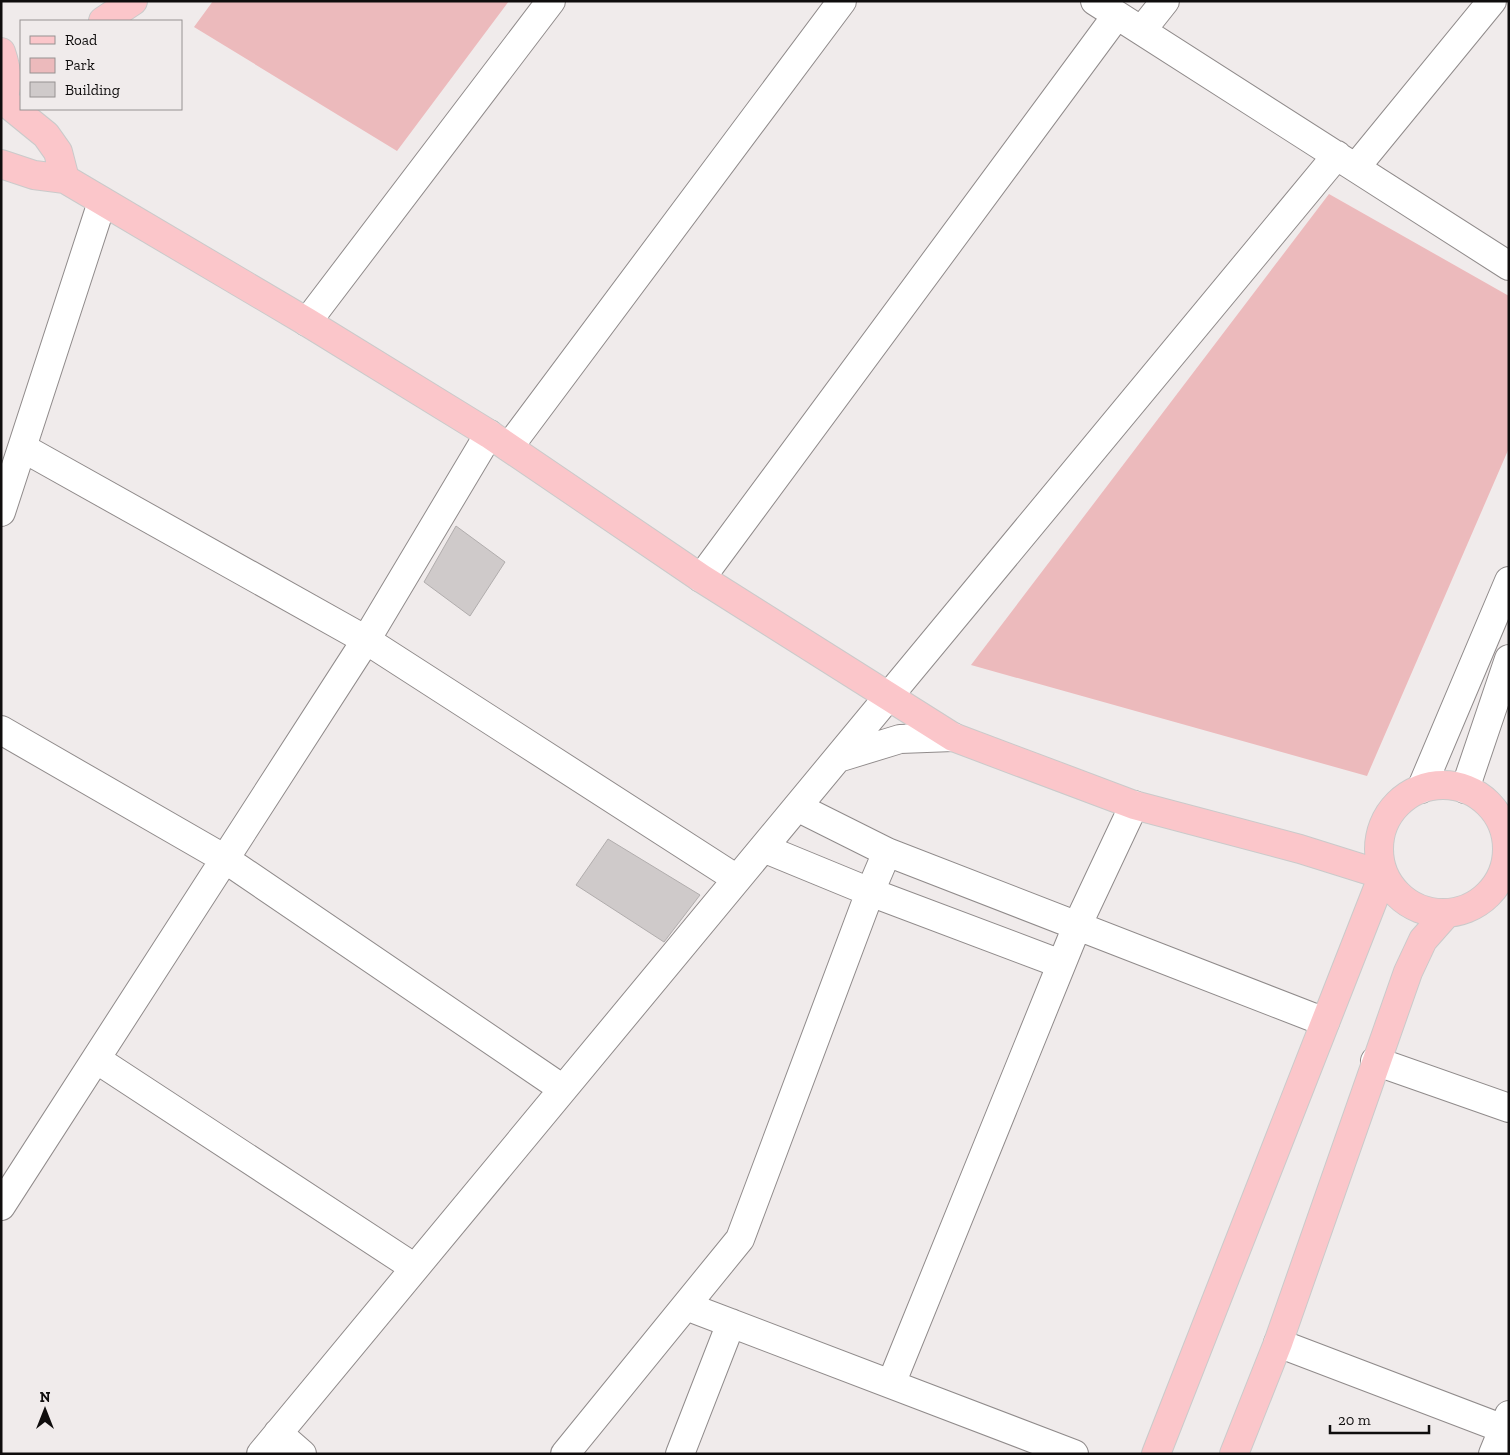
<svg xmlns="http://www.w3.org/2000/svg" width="1510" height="1455" font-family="'Zilla Slab',serif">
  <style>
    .green { fill: #ecbabc }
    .building { fill: #cfcaca; stroke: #b1adad }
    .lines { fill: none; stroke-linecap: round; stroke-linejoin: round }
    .minor-casing { stroke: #908b8b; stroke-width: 30 }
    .major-casing { stroke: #cacaca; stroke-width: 30 }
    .minor { stroke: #fff; stroke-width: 28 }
    .major { stroke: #fbc6ca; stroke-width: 28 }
  </style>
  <rect width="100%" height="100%" fill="#f0ebeb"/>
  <path class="green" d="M213 1H509L397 151 194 27Z
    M1329 194 1509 296V448L1367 776 971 665Z"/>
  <path class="building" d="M456 526 505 562 470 616 424 582Z
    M608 839 700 895 664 942 576 885Z"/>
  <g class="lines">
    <g class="minor-casing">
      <path id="minor" d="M1095 1 1509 266
        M1142 30 1165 1
        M1356 167 1492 1
        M307 322 551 1
        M509 447 842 1
        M23 448 366 640 737 879
        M1 512 102 202
        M701 578 1117 15
        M1 730 225 859 563 1089
        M838 758 900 739 953 737
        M1421 789 1509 581
        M1465 789 1509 659
        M797 807 887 852 1325 1022
        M763 848 870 892 1061 964
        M96 1059 415 1268
        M1375 1061 1509 1108
        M1 1206 366 640 489 434
        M686 1306 1074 1454
        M1278 1343 1509 1431
        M891 1384 1077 926 1134 805
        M278 1433 302 1454
        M261 1454 1337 155
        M565 1454 740 1239 870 892 887 852
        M680 1454 731 1323
        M1493 1454 1509 1415"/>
    </g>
    <g class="major-casing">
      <path id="major" d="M103 21 133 1
        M1 52C7 69 10 87 1 103
        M3 100 46 135 58 152 65 179
        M1 164 34 175 65 179 307 322 489 434 701 578 953 737 1134 805 1300 849 1383 875 1156 1454
        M1379 849a64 64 0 1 1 128 0a64 64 0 1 1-128 0Z
        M1234 1454 1278 1343 1408 972 1423 940 1446 914"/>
    </g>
    <use href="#minor" class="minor"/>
    <use href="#major" class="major"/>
  </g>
  <rect width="1510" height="1455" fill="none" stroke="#0f0d0d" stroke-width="5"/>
  <rect x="20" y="20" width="162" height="90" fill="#f0ebeb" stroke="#969292"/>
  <rect x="30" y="36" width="25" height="8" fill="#fbc6ca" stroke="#969292"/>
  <text x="65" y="45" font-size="15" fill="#0f0d0d">Road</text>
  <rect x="30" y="58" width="25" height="15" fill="#ecbabc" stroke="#969292"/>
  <text x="65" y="70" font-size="15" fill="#0f0d0d">Park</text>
  <rect x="30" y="82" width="25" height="15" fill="#cfcaca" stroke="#969292"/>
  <text x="65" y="95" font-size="15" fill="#0f0d0d">Building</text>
  <g transform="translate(45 1410)" stroke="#f0ebeb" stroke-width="4" paint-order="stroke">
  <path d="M0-4L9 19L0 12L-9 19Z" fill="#0f0d0d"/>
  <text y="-8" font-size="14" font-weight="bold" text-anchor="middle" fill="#0f0d0d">N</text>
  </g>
  <path d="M1330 1425v8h99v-8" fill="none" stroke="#0f0d0d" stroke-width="2.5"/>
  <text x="1338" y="1425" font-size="15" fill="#0f0d0d" stroke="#f0ebeb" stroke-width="4" paint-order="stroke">20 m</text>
</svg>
